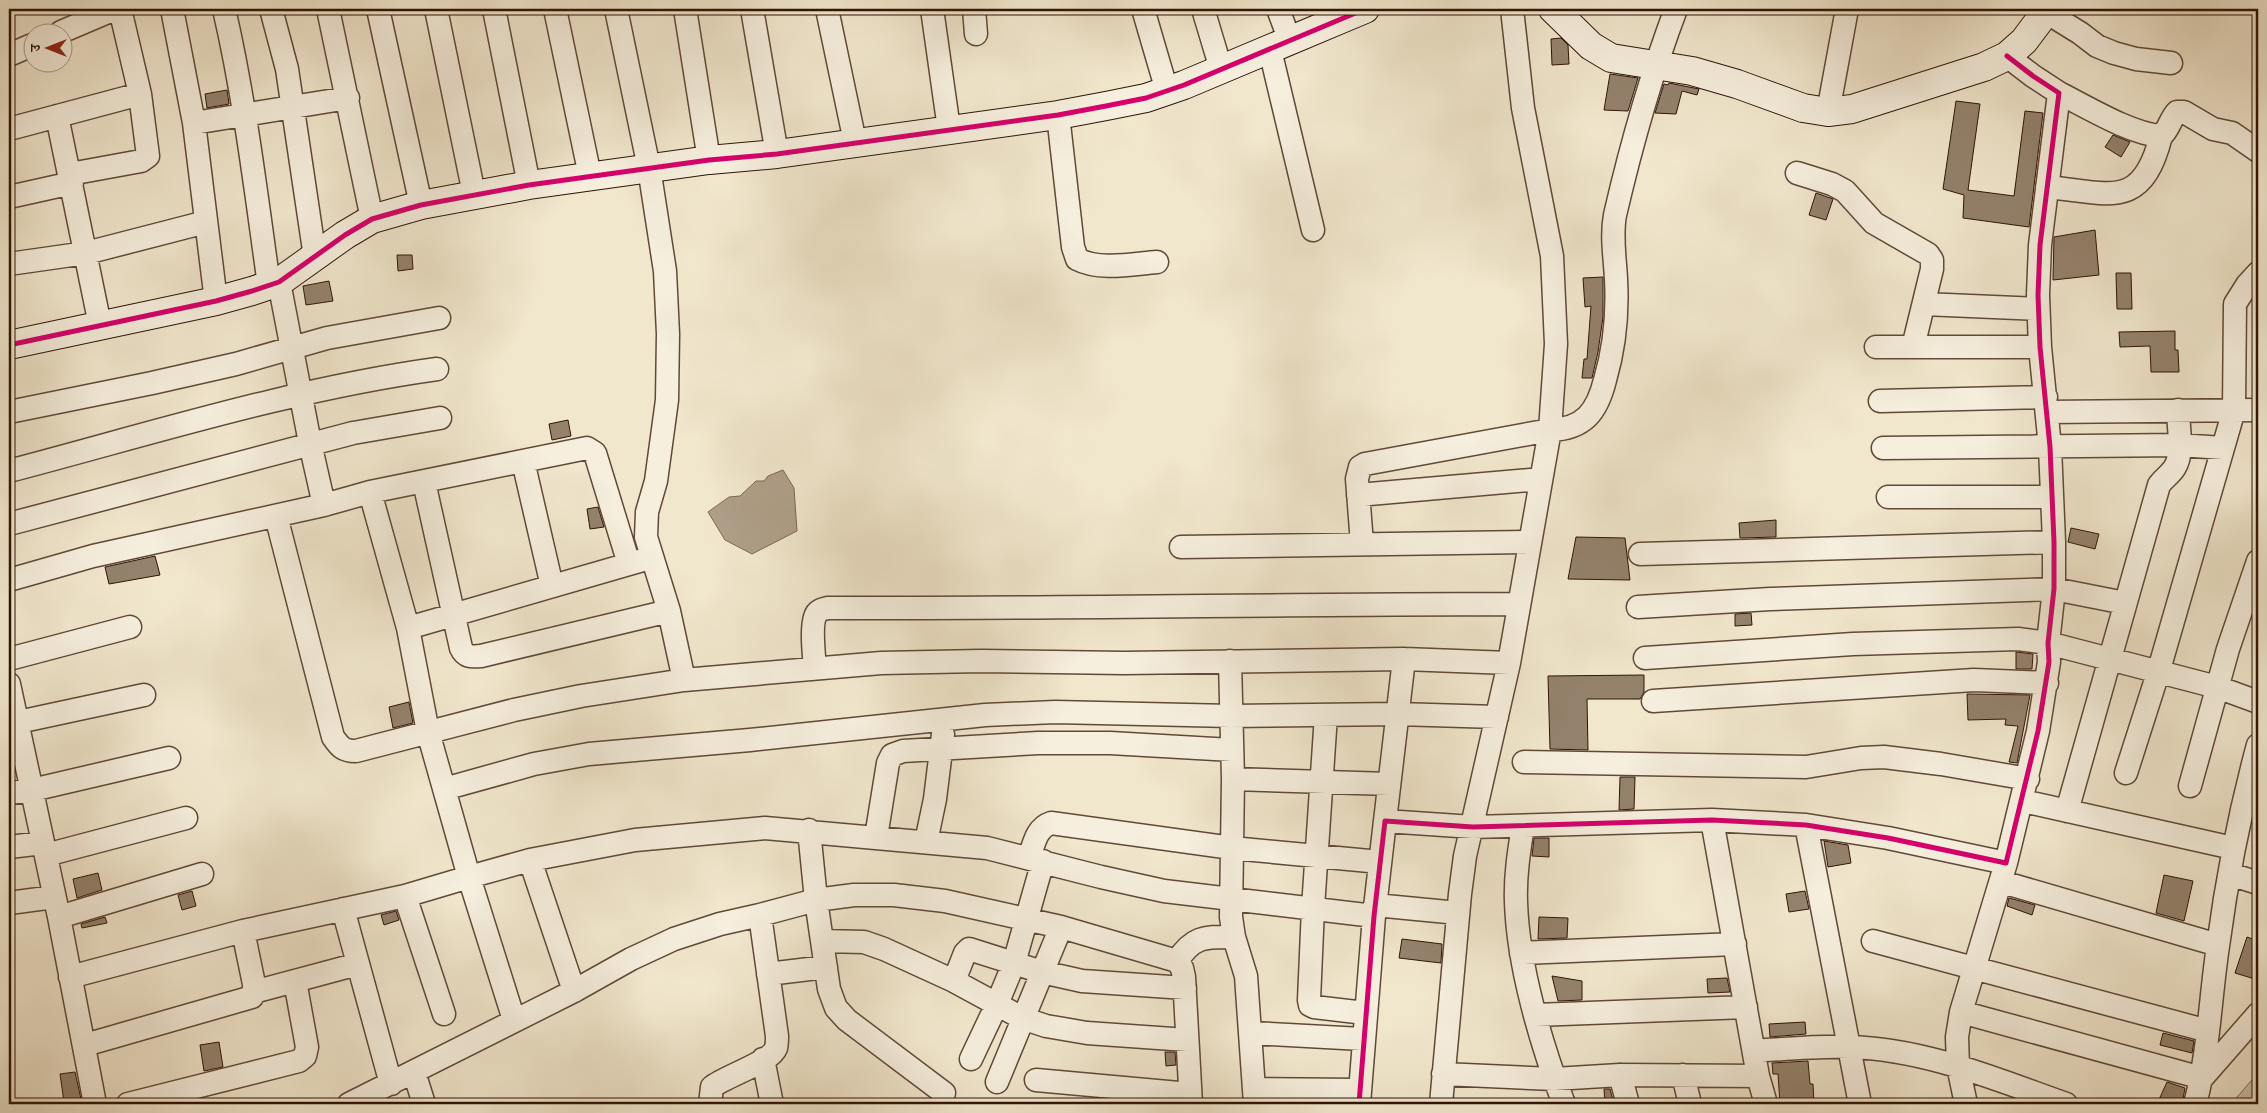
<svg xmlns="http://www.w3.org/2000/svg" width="2267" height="1113" font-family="'IM FELL Double Pica','Noto Serif Devanagari',serif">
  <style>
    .green { fill: #d0c3ab; stroke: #806c58 }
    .water { fill: #af9f89; stroke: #7c6755 }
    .building { fill: #94826d; stroke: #2f1406 }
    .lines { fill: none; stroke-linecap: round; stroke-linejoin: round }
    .street-casing { stroke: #604938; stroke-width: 25 }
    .secondary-casing { stroke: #2f1406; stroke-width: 30 }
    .street { stroke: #f6efde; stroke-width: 22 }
    .secondary { stroke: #f6efde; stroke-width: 28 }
    .cycleway-casing { stroke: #f6efde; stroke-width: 8 }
    .cycleway { stroke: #d6006c; stroke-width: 5 }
  </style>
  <rect width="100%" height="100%" fill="#f1e7cd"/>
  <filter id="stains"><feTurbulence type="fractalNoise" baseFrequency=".004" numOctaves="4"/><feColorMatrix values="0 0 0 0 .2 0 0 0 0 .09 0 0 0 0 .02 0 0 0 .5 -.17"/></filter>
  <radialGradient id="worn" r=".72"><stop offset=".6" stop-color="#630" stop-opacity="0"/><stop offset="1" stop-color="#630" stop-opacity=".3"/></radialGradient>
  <path class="green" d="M2258 1073V1104H2231Z"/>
  <path class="water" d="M783 470 794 488 797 531 752 554 725 540 708 512 729 497 740 496 756 481H764L768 476Z"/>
  <path class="building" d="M1561 38 1568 45 1569 64 1552 65 1551 39Z
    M1610 74 1638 78 1628 111 1604 110Z
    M1669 83 1699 89 1697 95 1682 91 1676 114 1655 113 1664 84 1668 85Z
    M227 90 229 104 207 108 205 94Z
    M1956 101 1980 104 1968 190 2014 196 2025 111 2043 113 2029 227 1963 218 1964 195 1943 189Z
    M2113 135 2130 142 2121 157 2105 147Z
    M1816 193 1833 199 1826 220 1809 215Z
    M2095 230 2099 275 2053 280 2054 237Z
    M397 255H412L413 269 398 271Z
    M2116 273H2131L2132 309H2117Z
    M1603 277V317L1598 352 1592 378H1582L1584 359H1587L1591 306 1585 307 1583 278Z
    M329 281 333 301 306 305 303 286Z
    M2175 331V350H2178L2179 372H2151L2150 346 2120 347 2119 332Z
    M568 420 571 436 552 440 549 424Z
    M598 507 604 527 590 529 587 509Z
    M1776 520V537L1740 538 1739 523Z
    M2071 528 2099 534 2095 549 2068 542Z
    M1576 537 1625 538 1630 580 1568 579Z
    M155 556 160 575 109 584 105 567Z
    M1751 613 1752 625 1735 626V614Z
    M2016 652 2033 654 2032 669H2016Z
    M1644 675V692L1640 699H1587L1588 750 1550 749 1548 676Z
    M1967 694 2030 695 2017 763 2009 762 2018 726 2005 725 2006 719 1968 720Z
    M409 702 413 723 393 728 389 707Z
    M1620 777H1635L1634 809 1619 810Z
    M1534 838H1549V857L1532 856Z
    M1824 841 1848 845 1851 863 1828 867Z
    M98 873 102 890 77 898 73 879Z
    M2164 875 2193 881 2184 921 2156 913Z
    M192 891 196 906 182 910 178 895Z
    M1805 891 1809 909 1789 912 1786 894Z
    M2009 898 2035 905 2032 915 2007 906Z
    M396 911 399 920 384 925 381 915Z
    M105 917 107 923 82 928 81 924Z
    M1539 917 1568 918 1567 938 1538 939Z
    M2247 937 2258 941V980L2235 973Z
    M1402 939 1442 944 1441 963 1399 958Z
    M1552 976 1582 981V1000L1558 1001Z
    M1727 978 1730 992 1708 993 1707 979Z
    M1805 1022 1806 1034 1770 1037 1769 1024Z
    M2163 1033 2194 1041 2192 1053 2160 1045Z
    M219 1042 223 1067 204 1071 200 1045Z
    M1165 1052H1175L1176 1065 1166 1066Z
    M1808 1061 1810 1084H1813L1814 1104H1780L1778 1074H1773L1772 1063Z
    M75 1072 81 1099 64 1102 60 1074Z
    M2167 1082 2185 1088 2182 1104H2157Z
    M1604 1089H1610L1614 1104H1605Z"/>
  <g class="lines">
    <g class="street-casing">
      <path id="street" d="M172 9 194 123 216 301
        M224 9C245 100 256 193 269 285
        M271 9 287 69 315 257
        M328 9 372 219
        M378 9 421 205
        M436 9 474 194
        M494 9 529 185
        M555 9 590 176
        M685 9 709 160
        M752 9 777 154
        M827 9 855 142
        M932 9 949 129
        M974 9 976 34
        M1143 9 1167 91
        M1203 9 1221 69
        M1278 9 1290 41
        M2046 12 2080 33 2097 46 2114 53 2136 59 2171 63
        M61 32 115 9
        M1270 50 1313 230
        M9 55 32 45
        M2059 93C2087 107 2131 134 2161 136 2169 130 2170 119 2177 112H2184L2213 129 2232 133 2258 151
        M1828 112 1847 9
        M1058 115 1073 247 1077 259C1100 271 1132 264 1157 262
        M57 116 100 325
        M194 123 348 98
        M9 129 140 94
        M1797 173 1832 184 1845 191 1874 223 1928 254 1932 260V269L1913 347
        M70 174 141 161 148 156 140 94 120 9
        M2047 187C2110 193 2142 211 2161 136
        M9 197 72 183
        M9 264 86 253 206 222
        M1924 304 2038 309
        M1876 347H2040
        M1880 401 2046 397
        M9 412 152 383 236 364 327 338 439 318
        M2047 412 2258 410
        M1883 448 2179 445 2223 448
        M523 461 552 586
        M9 471C150 434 292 389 437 369
        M424 482 461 648C465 657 471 657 481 656L669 611
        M1358 495 1541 479
        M1888 497H2052
        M324 505 370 492 587 448 595 453 629 564
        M276 516 333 737C340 747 343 751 356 751L514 710 581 696 684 680 669 611 646 537 647 512 656 481 667 400 668 334 665 271 649 168 616 9
        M9 524 353 433 440 418
        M1362 544 1357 479 1360 467 1365 464 1550 430C1584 429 1597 412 1605 380 1615 346 1618 315 1616 279 1615 258 1611 236 1615 215 1631 146 1651 75 1676 9
        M1181 547 1530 542
        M1640 554 2054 542
        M9 580 93 556 324 505 310 443 279 282
        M1638 607 1770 599 2054 589 2125 603
        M408 628 643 560
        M1645 658 1853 644 2018 639 2048 643 2217 687 2258 702
        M9 659 130 627
        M1230 661 1233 779 1231 917 1234 937 1246 976 1255 1104
        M815 668C814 656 810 622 817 613 820 609 824 609 828 608 1058 609 1289 604 1519 604
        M684 680 881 663 981 661 1125 663 1404 659 1509 663
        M9 684 59 917 95 1104
        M1653 701 1974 680 2047 683
        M1326 715 1313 908 1309 1000 1310 1005 1314 1007 1365 1013
        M9 724 144 695
        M1524 762 1806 767 1861 758 1884 757 1941 764 2028 779
        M2126 773 2158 673 2234 410 2235 304 2247 285 2258 273
        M1233 779 1389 784
        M2190 786 2228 649 2258 561
        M444 789 534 764 589 754 750 740 985 715 1055 712 1231 716 1397 714 1497 717
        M9 793 32 790 169 758
        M2023 801 2233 848
        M2067 811 2159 485C2164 478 2171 474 2175 467 2184 452 2178 427 2178 410
        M1712 820 1758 1076 1766 1104
        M1385 821 1404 659
        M1806 825 1860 1104
        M1523 826C1519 851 1515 876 1516 902 1518 966 1541 1044 1564 1104
        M876 837 888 763 892 755 903 751 1038 743H1110L1232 750
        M926 842 935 799 943 734
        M9 847 43 843
        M46 855 186 818
        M1029 858C1034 844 1036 828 1051 823L1232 848 1380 862
        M530 860 574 991
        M2230 874 2258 883
        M2002 882 2218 945
        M405 896 444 1014
        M9 903 54 897
        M1375 905 1458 913
        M343 909 391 1084
        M59 917 202 874
        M822 941 864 942 884 949 954 981 1022 1018 1046 1026 1087 1033 1187 1040
        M1873 941 2208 1031
        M1521 953 1735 944
        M1177 961C1194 935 1206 937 1234 937
        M768 974 826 967
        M70 977 243 931 405 896 469 877 428 732 408 628 370 492
        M954 981 965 953 969 949 1042 972 1082 981 1185 988
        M254 992 358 964
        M1961 1012 2202 1078 2258 1014
        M1536 1015 1746 1007
        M514 1020 469 877 530 860 635 840 765 828 987 848 1101 877 1164 891 1374 916
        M1251 1033 1362 1039
        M85 1045 252 997 254 992V984L243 931
        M1754 1051C1785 1049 1818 1046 1849 1047 1925 1049 1995 1079 2066 1104
        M763 1059 772 1104
        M971 1059 997 1004 1014 963 1043 861
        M414 1072 424 1104
        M1443 1074 1554 1079 1620 1075 1758 1076
        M1620 1075 1628 1104
        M1683 1075 1690 1104
        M1036 1080 1190 1094
        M997 1082 1061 927
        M1254 1089 1360 1090
        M944 1093 847 1020 836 1008 829 989 816 900 854 895H894L945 901 1061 927 1177 961 1182 968 1184 977 1191 1104
        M128 1104 299 1061 305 1056 307 1047 295 981
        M349 1104 574 991 631 959 674 939 720 924 760 915
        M710 1104 712 1087C726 1076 771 1062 776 1048 777 1044 777 1039 777 1036L760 915 816 900 809 830
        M1359 1104 1374 916 1385 821 1473 827 1712 820 1806 825 1888 838 2006 863 2038 731 2049 662 2048 643 2054 589V542L2050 447 2040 347 2038 295 2040 245 2059 93 2033 76 2007 56
        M1441 1104 1460 894 1465 856 1509 663 1550 430 1556 344 1552 256 1523 108 1512 9
        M1966 1104 1958 1066 1957 1037 1961 1012 2006 863
        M2195 1104C2209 1052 2210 999 2218 946 2227 878 2240 811 2258 745"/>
    </g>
    <g class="secondary-casing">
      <path id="secondary" d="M1553 9 1591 46 1611 58 1692 71 1737 84 1803 108 1828 112 1852 109 1984 67 2007 56 2024 41 2048 9
        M9 345 216 301 252 291 279 282 345 235 372 219 421 205 529 185 709 160 777 154 1058 115 1106 106 1146 98 1184 85 1365 9"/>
    </g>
    <use href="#street" class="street"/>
    <use href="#secondary" class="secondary"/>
    <g class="cycleway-casing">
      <path id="cycleway" d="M9 345 216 301 252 291 279 282 345 235 372 219 421 205 529 185 709 160 777 154 1058 115 1106 106 1146 98 1184 85 1365 9
        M1359 1104 1374 916 1385 821 1473 827 1712 820 1806 825 1888 838 2006 863 2038 731 2049 662 2048 643 2054 589V542L2050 447 2040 347 2038 295 2040 245 2059 93 2033 76 2007 56"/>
    </g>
    <use href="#cycleway" class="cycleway"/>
  </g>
  <rect width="2267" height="1113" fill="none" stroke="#f1e7cd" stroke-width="30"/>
  <rect x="10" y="10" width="2247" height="1093" fill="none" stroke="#2f1406" stroke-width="2.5"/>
  <rect x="15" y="15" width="2237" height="1083" fill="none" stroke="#2f1406"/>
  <g transform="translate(48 48) rotate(270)"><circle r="24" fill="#f6efde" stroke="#a69788"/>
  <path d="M0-4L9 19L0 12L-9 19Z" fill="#8f2418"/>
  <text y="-8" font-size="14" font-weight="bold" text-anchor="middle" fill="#2f1406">उ</text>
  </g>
  <rect width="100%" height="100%" filter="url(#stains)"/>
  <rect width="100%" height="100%" fill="url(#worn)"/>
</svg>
